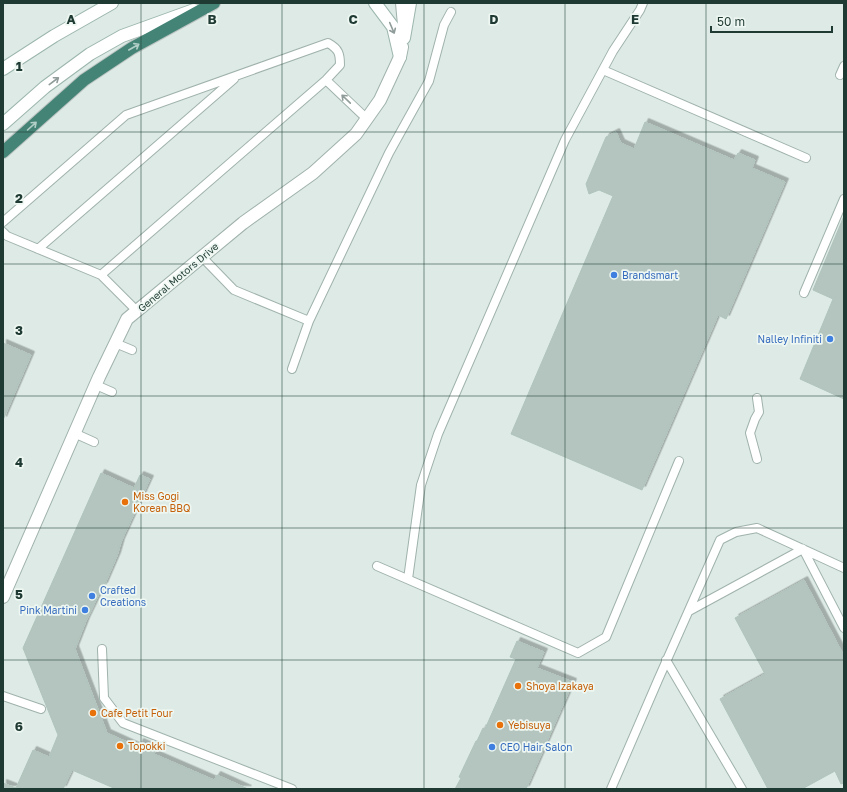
<svg xmlns="http://www.w3.org/2000/svg" width="847" height="792" font-family="'Golos Text',sans-serif">
  <style>
    .building { fill: #b3c5be; stroke: #b0c4bc; filter: url(#shadow) }
    .lines { fill: none; stroke-linecap: round; stroke-linejoin: round }
    .service-casing { stroke: #a0b2ac; stroke-width: 10 }
    .tertiary-casing { stroke: #a0b2ac; stroke-width: 14 }
    .secondary-casing { stroke: #9cb6ad; stroke-width: 14 }
    .trunk-casing { stroke: #bcc4c2; stroke-width: 14 }
    .service { stroke: #fff; stroke-width: 8 }
    .tertiary { stroke: #fff; stroke-width: 12 }
    .secondary { stroke: #fff; stroke-width: 12 }
    .trunk { stroke: #448476; stroke-width: 12 }
    .oneway { stroke: #8f9c99 }
    .oneway2 { stroke: #b2cfc7 }
    .grid { fill: none; stroke: #1f3a33; stroke-width: 1; stroke-opacity: 0.55 }
    .shop-dot { fill: #3f7fe0; stroke: #eef7f2; stroke-width: 1.5 }
    .food-dot { fill: #e8710a; stroke: #eef7f2; stroke-width: 1.5 }
    .labels { text-anchor: middle; dominant-baseline: central; stroke-width: 3.5; stroke-linejoin: round; paint-order: stroke }
    .shop-label { font-size: 10px; fill: #366cbe; stroke: #eef7f2; text-anchor: start }
    .street-label { font-size: 10px; fill: #1f3a33; stroke: #eef7f2 }
    .food-label { font-size: 10px; fill: #c56008; stroke: #eef7f2; text-anchor: start }
    .grid-label { font-size: 13px; text-anchor: middle; font-weight: bold; fill: #1f3a33; stroke: #eef7f2; stroke-width: 3.5; stroke-linejoin: round; paint-order: stroke }
  </style>
  <defs>
    <filter id="shadow"><feDropShadow dx="3.5" dy="-3.5" stdDeviation="0" flood-color="#0004"/></filter>
  </defs>
  <rect width="100%" height="100%" fill="#ddeae5"/>
  <path class="building" d="M645 122 734 160 738 153 755 160 752 168 785 182 726 319 718 315 642 490 511 434 613 196 599 190 589 194 586 184 606 137 616 132 621 143 634 149Z
    M844 216V399L800 379 833 299 813 290Z
    M3 343 31 355 3 420Z
    M101 473 134 488 140 475 150 479 121 542 117 556 104 586H103L86 621 75 649 107 733 138 747 140 742 156 749 154 754 214 780 217 775 248 789H116L72 770 63 789H3V783L16 788 33 750 49 757 58 735 23 648Z
    M804 580 844 656V783L841 784 835 771 802 789H768L720 699 765 674 735 618Z
    M517 641 544 652 537 668 573 682 526 789H455L461 778 459 777 476 741H477L483 728 485 729 516 659 510 657Z"/>
  <g class="lines">
    <g class="service-casing">
      <path id="service" d="M603 70 806 158
        M840 75 844 66
        M326 80 366 118
        M3 222 126 115 328 43C339 49 340 54 340 65L326 80 101 275
        M3 232 7 236 101 275 137 311
        M38 249 234 79
        M202 257 234 290 309 321
        M804 293 844 199
        M115 343 132 350
        M292 369 309 321 389 153 429 81 444 25 451 12
        M96 385 112 392
        M757 398 759 412 755 419 750 433 757 459
        M74 433 94 442
        M803 549 844 628
        M377 566 578 653 606 637 679 461
        M408 579 421 485 438 434 565 140 613 51 640 10 643 3
        M689 611 803 549
        M102 649 104 698 123 723 292 789
        M666 660 742 789
        M3 696 41 709
        M611 789 658 680 720 540 736 532 757 528 844 568"/>
    </g>
    <g class="tertiary-casing">
      <path id="tertiary" d="M402 3 404 25
        M3 597 99 377 127 319 243 223 313 173 356 134 380 100 400 57 402 47"/>
    </g>
    <g class="secondary-casing">
      <path id="secondary" d="M375 3 393 27 400 57
        M404 38 410 3
        M3 69 54 36 112 3
        M3 124 45 87 90 54 122 36 194 10"/>
    </g>
    <g class="trunk-casing">
      <path id="trunk" d="M3 152 84 80 132 48 214 3"/>
    </g>
    <use href="#service" class="service"/>
    <use href="#tertiary" class="tertiary"/>
    <use href="#secondary" class="secondary"/>
    <use href="#trunk" class="trunk"/>
  </g>
  <defs><path id="oneway-shaft" d="M-6 0H5M1.5-3L5.5 0L1.5 3" fill="none" stroke-width="1.6" stroke-linecap="round" stroke-linejoin="round"/></defs>
  <g class="oneway">
    <use href="#oneway-shaft" transform="translate(392 28) rotate(67)"/>
    <use href="#oneway-shaft" transform="translate(54 81) rotate(-37)"/>
    <use href="#oneway-shaft" transform="translate(346 99) rotate(-136)"/>
  </g>
  <g class="oneway2">
    <use href="#oneway-shaft" transform="translate(134 47) rotate(-30)"/>
    <use href="#oneway-shaft" transform="translate(32 126) rotate(-42)"/>
  </g>
  <path class="grid" d="M141 3V789M282 3V789M424 3V789M565 3V789M706 3V789M3 132H844M3 264H844M3 396H844M3 528H844M3 660H844"/>
  <g class="shop-dot">
    <circle cx="614" cy="275" r="4"/>
    <circle cx="830" cy="339" r="4"/>
    <circle cx="92" cy="596" r="4"/>
    <circle cx="85" cy="610" r="4"/>
    <circle cx="492" cy="747" r="4"/>
  </g>
  <g class="food-dot">
    <circle cx="125" cy="502" r="4"/>
    <circle cx="518" cy="686" r="4"/>
    <circle cx="93" cy="713" r="4"/>
    <circle cx="500" cy="725" r="4"/>
    <circle cx="120" cy="746" r="4"/>
  </g>
  <g class="labels">
    <g class="shop-label">
      <text x="622" y="275">Brandsmart</text>
      <text x="822" y="339" text-anchor="end">Nalley Infiniti</text>
      <text x="100" y="590">Crafted<tspan x="100" dy="12">Creations</tspan></text>
      <text x="77" y="610" text-anchor="end">Pink Martini</text>
      <text x="500" y="747">CEO Hair Salon</text>
    </g>
    <g class="street-label">
      <text transform="translate(178 277) rotate(-40)">General Motors Drive</text>
    </g>
    <g class="food-label">
      <text x="133" y="496">Miss Gogi<tspan x="133" dy="12">Korean BBQ</tspan></text>
      <text x="526" y="686">Shoya Izakaya</text>
      <text x="101" y="713">Cafe Petit Four</text>
      <text x="508" y="725">Yebisuya</text>
      <text x="128" y="746">Topokki</text>
    </g>
  </g>
  <g class="grid-label">
    <text x="71" y="24">A</text>
    <text x="212" y="24">B</text>
    <text x="353" y="24">C</text>
    <text x="494" y="24">D</text>
    <text x="635" y="24">E</text>
    <text x="19" y="71">1</text>
    <text x="19" y="203">2</text>
    <text x="19" y="335">3</text>
    <text x="19" y="467">4</text>
    <text x="19" y="599">5</text>
    <text x="19" y="731">6</text>
  </g>
  <rect width="847" height="792" fill="none" stroke="#1f3a33" stroke-width="8"/>
  <path d="M711 26v6h121v-6" fill="none" stroke="#1f3a33" stroke-width="2"/>
  <text x="717" y="26" font-size="12" fill="#1f3a33" stroke="#eef7f2" stroke-width="3" paint-order="stroke">50 m</text>
</svg>
